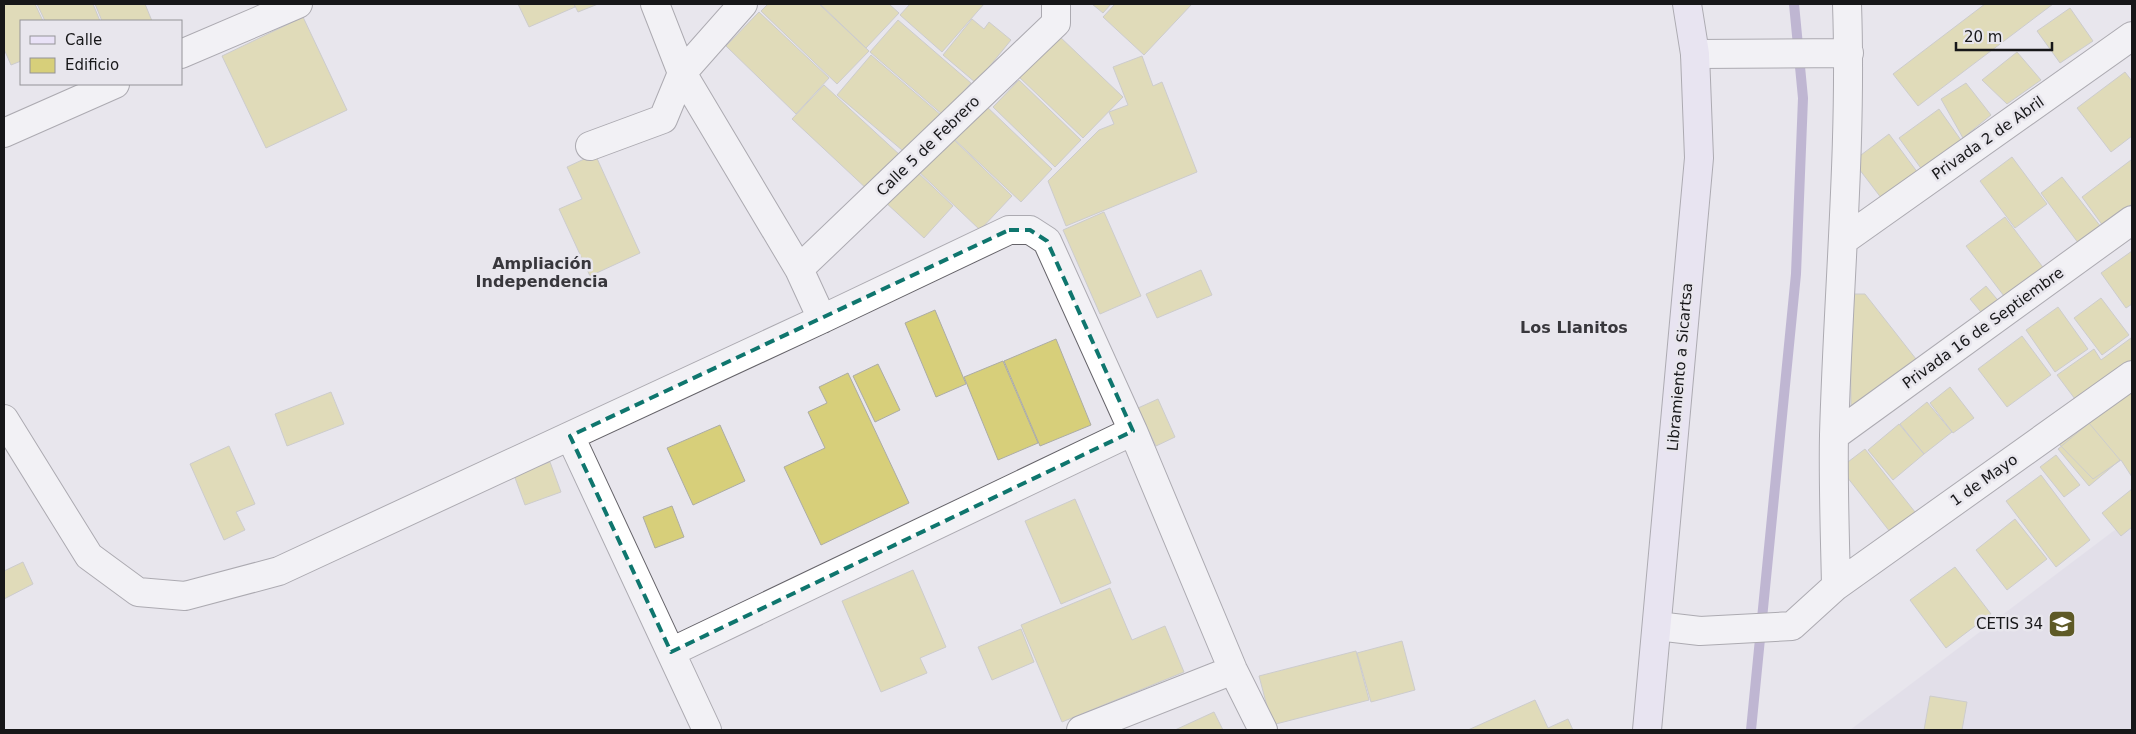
<svg xmlns="http://www.w3.org/2000/svg" width="2136" height="734" font-family="'DejaVu Sans',sans-serif">
  <style>
    .built { fill: #dcd8e5 }
    .lines { fill: none; stroke-linecap: round; stroke-linejoin: round }
    .stream { stroke: #8f7db2; stroke-width: 10 }
    .building { fill: #d7cf7a; stroke: #acaca5 }
    .minor-casing { stroke: #656369; stroke-width: 30 }
    .secondary-casing { stroke: #656369; stroke-width: 30 }
    .minor { stroke: #fff; stroke-width: 28 }
    .secondary { stroke: #e9e2f7; stroke-width: 28 }
    .marked { fill: none; stroke: #0f766e; stroke-width: 4; stroke-dasharray: 10 6; stroke-linejoin: round }
    .labels { text-anchor: middle; dominant-baseline: central; stroke-width: 5; stroke-linejoin: round; paint-order: stroke }
    .street-label { font-size: 15px; fill: #171719; stroke: #e8e6ed }
    .poi-label { font-size: 15px; fill: #171719; stroke: #e8e6ed; text-anchor: end }
    .neighbourhood-label { font-size: 16px; font-weight: bold; fill: #38373c; stroke: #e8e6ed }
  </style>
  <rect width="100%" height="100%" fill="#e8e6ed"/>
  <path class="built" d="M2132 517V730H1850Z"/>
  <g class="lines">
    <path class="stream" d="M1751 730 1796 274 1803 98 1794 4"/>
  </g>
  <path class="building" d="M4 4H35L43 21H21V61L11 65 4 49Z
    M37 4H93L100 21H45Z
    M95 4H145L152 21H102Z
    M518 4H574L575 7 529 27Z
    M574 4H598L578 12Z
    M768 4H819L869 51 837 84 761 11Z
    M820 4H889L899 13 866 48Z
    M910 4H984L942 52 900 15Z
    M1092 4H1111L1103 13Z
    M1115 4H1192L1144 55 1103 17Z
    M1985 4H2053L1918 106 1893 74Z
    M2070 8 2093 41 2060 63 2037 31Z
    M759 12 829 78 796 114 726 46Z
    M303 17 347 110 266 148 222 56Z
    M972 19 984 29 989 22 1011 40 976 83 943 55Z
    M898 20 971 83 943 115 870 52Z
    M1058 35 1123 97 1083 138 1018 76Z
    M2017 52 2041 80 2007 104 1982 80Z
    M871 55 942 116 909 156 837 95Z
    M1142 56 1153 86 1162 82 1197 172 1066 226 1048 181 1099 130 1114 124 1109 112 1128 105 1113 67Z
    M2125 72 2132 81V136L2111 152 2077 108Z
    M1019 80 1081 140 1055 167 993 107Z
    M1966 83 1991 115 1963 138 1941 99Z
    M824 85 901 156 869 191 792 119Z
    M984 104 1052 169 1021 202 952 137Z
    M1939 109 1968 150 1928 178 1899 138Z
    M948 134 1012 196 980 230 915 168Z
    M1889 134 1921 177 1885 203 1853 161Z
    M595 154 640 253 590 276 559 209 582 199 567 167Z
    M2012 157 2047 204 2015 228 1980 181Z
    M2131 160 2132 204 2103 226 2082 197Z
    M914 169 953 206 924 238 884 201Z
    M2062 177 2101 227 2079 244 2041 193Z
    M1104 212 1141 296 1100 314 1063 230Z
    M2005 217 2045 270 2007 300 1966 246Z
    M2132 251V304L2126 308 2101 273Z
    M1201 270 1212 295 1157 318 1146 294Z
    M1986 286 2001 304 1985 317 1970 299Z
    M1850 294H1865L1916 359 1851 409Z
    M2101 298 2129 335 2102 355 2074 318Z
    M2058 307 2088 349 2055 372 2026 330Z
    M935 310 966 384 936 397 905 323Z
    M2022 336 2051 375 2007 407 1978 369Z
    M2131 338 2132 369 2081 407 2057 375 2094 349 2101 360Z
    M1056 339 1091 425 1040 446 1004 361Z
    M1003 361 1038 443 998 460 964 377Z
    M878 364 900 410 875 422 853 376Z
    M848 373 909 503 821 545 784 467 825 448 808 412 827 403 819 387Z
    M1950 387 1974 418 1953 433 1930 403Z
    M2132 390V477L2121 460 2093 479 2058 443Z
    M331 392 344 424 287 446 275 414Z
    M1158 399 1175 437 1156 446 1138 408Z
    M1927 402 1952 432 1924 454 1900 424Z
    M2089 423 2120 460 2089 486 2058 449Z
    M1899 424 1924 454 1893 480 1868 450Z
    M720 425 745 481 693 505 667 448Z
    M229 446 255 504 236 512 245 530 224 540 190 464Z
    M1865 449 1919 517 1894 537 1840 468Z
    M2056 455 2080 485 2064 497 2040 467Z
    M550 462 561 492 525 505 514 475Z
    M2041 475 2090 540 2056 567 2006 501Z
    M2132 489V527L2121 536 2102 513Z
    M1075 499 1111 583 1061 604 1025 521Z
    M672 506 684 537 655 548 643 517Z
    M2015 519 2047 559 2007 590 1976 550Z
    M23 562 33 584 4 599V571Z
    M1955 567 1991 614 1946 648 1910 600Z
    M913 570 946 647 920 658 927 673 881 692 842 601Z
    M1110 588 1132 640 1165 626 1184 672 1062 722 1021 625Z
    M1021 629 1034 662 992 680 978 647Z
    M1402 641 1415 690 1371 702 1357 653Z
    M1356 651 1369 700 1272 725 1259 676Z
    M1930 696 1967 702 1962 730H1924Z
    M1535 700 1548 728 1568 719 1573 730H1468Z
    M1214 712 1223 730H1175Z"/>
  <g class="lines">
    <g class="minor-casing">
      <path id="minor" d="M655 4 682 73 799 269 822 319
        M181 54 298 4
        M1695 54 1849 53
        M4 133 115 84
        M590 146 663 119 682 73 743 4
        M1844 240 2132 36
        M799 269 1056 23V4
        M4 419 89 556 138 592 185 596 279 571 822 319 1009 230H1030L1047 241 1133 431 1233 670 1263 730
        M570 436 707 730
        M1834 436 2132 220
        M1836 586C1835 536 1833 485 1834 435 1838 291 1852 147 1847 4
        M1657 626 1700 631 1792 626 1836 586 2132 375
        M671 652 1133 431
        M1081 730 1233 670"/>
    </g>
    <g class="secondary-casing">
      <path id="secondary" d="M1647 730 1699 158 1695 54 1687 4"/>
    </g>
    <use href="#minor" class="minor"/>
    <use href="#secondary" class="secondary"/>
  </g>
  <path d="M0 0H2136V734H0ZM1009 230H1030L1047 241 1133 431 671 652 570 436Z" fill="#e8e6ed" fill-opacity=".55" fill-rule="evenodd"/>
  <path class="marked" d="M1009 230H1030L1047 241 1133 431 671 652 570 436Z"/>
  <defs>
    <g id="school-square" transform="scale(1.4375)"><rect x="-9" y="-9" width="18" height="18" rx="4" fill="#5e5a26" stroke="#e8e6ed"/><path d="M0-5L7-2L0 1L-7-2ZM-4 1L0 2.5L4 1V4Q0 6-4 4Z" fill="#fff"/></g>
  </defs>
  <g fill-rule="evenodd">
    <use href="#school-square" x="2062" y="624"/>
  </g>
  <g class="labels">
    <g class="street-label">
      <text transform="translate(1988 138) rotate(-35)">Privada 2 de Abril</text>
      <text transform="translate(928 146) rotate(-44)">Calle 5 de Febrero</text>
      <text transform="translate(1983 328) rotate(-36)">Privada 16 de Septiembre</text>
      <text transform="translate(1680 367) rotate(-85)">Libramiento a Sicartsa</text>
      <text transform="translate(1984 480) rotate(-35)">1 de Mayo</text>
    </g>
    <g class="poi-label">
      <text x="2043" y="624">CETIS 34</text>
    </g>
    <g class="neighbourhood-label">
      <text x="542" y="263">Ampliación<tspan x="542" dy="18">Independencia</tspan></text>
      <text x="1574" y="327">Los Llanitos</text>
    </g>
  </g>
  <rect width="2136" height="734" fill="none" stroke="#171719" stroke-width="10"/>
  <rect x="20" y="20" width="162" height="65" fill="#e8e6ed" stroke="#949398"/>
  <rect x="30" y="36" width="25" height="8" fill="#e9e2f7" stroke="#949398"/>
  <text x="65" y="45" font-size="15" fill="#171719">Calle</text>
  <rect x="30" y="58" width="25" height="15" fill="#d7cf7a" stroke="#949398"/>
  <text x="65" y="70" font-size="15" fill="#171719">Edificio</text>
  <path d="M1956 42v8h96v-8" fill="none" stroke="#171719" stroke-width="2.5"/>
  <text x="1964" y="42" font-size="15" fill="#171719" stroke="#e8e6ed" stroke-width="4" paint-order="stroke">20 m</text>
</svg>
